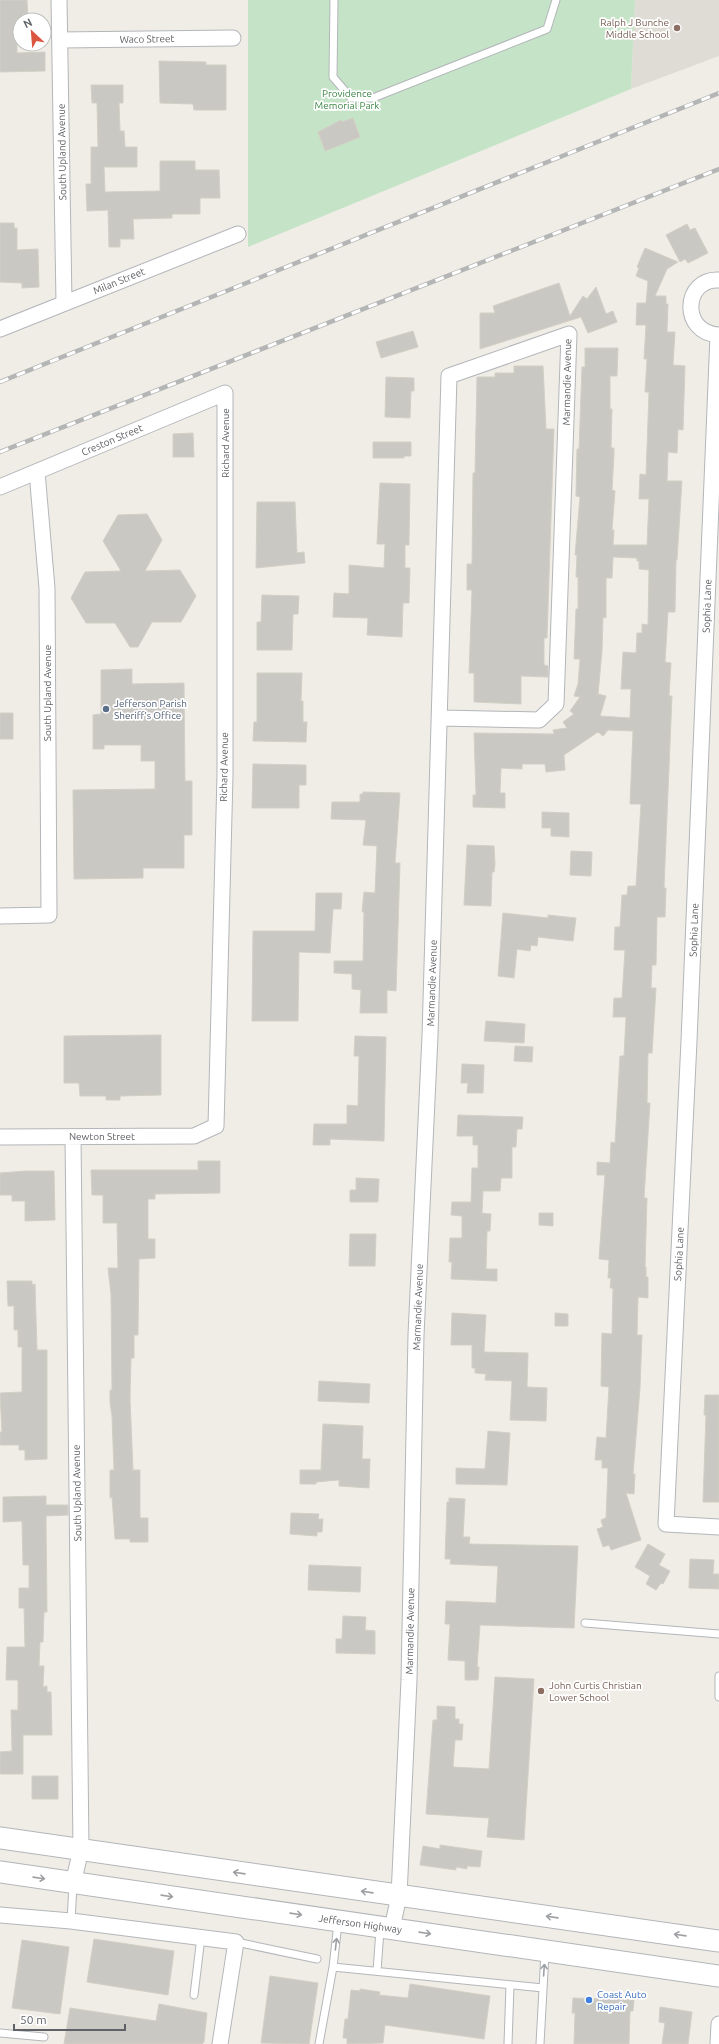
<svg xmlns="http://www.w3.org/2000/svg" width="719" height="2044" font-family="Ubuntu,sans-serif">
  <style>
    .education { fill: #dedcd4 }
    .green { fill: #c5e4c7 }
    .building { fill: #cac8c2; stroke: #d3cfc5; fill-rule: evenodd }
    .lines { fill: none; stroke-linecap: round; stroke-linejoin: round }
    .lane-casing { stroke: #b3b6ba; stroke-width: 9 }
    .street-casing { stroke: #b3b6ba; stroke-width: 17 }
    .secondary-casing { stroke: #b2b5b9; stroke-width: 23 }
    .lane { stroke: #fff; stroke-width: 7 }
    .street { stroke: #fff; stroke-width: 15 }
    .secondary { stroke: #fff; stroke-width: 21 }
    .rail-casing { stroke: #b4b5b5; stroke-width: 4.5 }
    .rail { stroke: #fff; stroke-width: 3; stroke-dasharray: 9; stroke-linecap: butt }
    .oneway { stroke: #9ea0a3 }
    .education-dot { fill: #8d6e63; stroke: #fff; stroke-width: 1.5 }
    .service-dot { fill: #5c6f8a; stroke: #fff; stroke-width: 1.5 }
    .shop-dot { fill: #3f7fe0; stroke: #fff; stroke-width: 1.5 }
    .labels { text-anchor: middle; dominant-baseline: central; stroke-width: 3.5; stroke-linejoin: round; paint-order: stroke }
    .education-label { font-size: 10px; fill: #785e54; stroke: #fff; text-anchor: end }
    .street-label { font-size: 10px; fill: #5e6165; stroke: #fff }
    .park-label { font-size: 10px; fill: #3d8545; stroke: #fff }
    .service-label { font-size: 10px; fill: #4e5e75; stroke: #fff; text-anchor: start }
    .shop-label { font-size: 10px; fill: #366cbe; stroke: #fff; text-anchor: start }
  </style>
  <rect width="100%" height="100%" fill="#efede6"/>
  <path class="education" d="M635 0H719V56L631 89Z"/>
  <path class="green" d="M248 0H635L631 89 248 247Z"/>
  <path class="building" d="M0 0H27L28 20H20V31H17V53L45 52V71L0 72Z
    M159 61 206 62V65H226V110H194L193 104 160 103Z
    M91 85H123V103H119L120 131H124L125 147H137V167H104L105 192 160 191V161H195V170H219L220 198H200V214H172V218L133 219 134 239H120V247H109L108 210 87 211 86 184H91V147H98L97 103H92Z
    M353 118 360 137 325 151 318 132 341 120 342 122Z
    M0 223H14V228H17V250L38 249 39 287 22 288V283L0 282Z
    M687 224 690 230 695 228 708 253 688 263 685 259 680 262 666 235Z
    M645 248 678 262 667 269 655 296H666V304H668L667 332H675L673 365 685 366 683 430 678 429 677 453 668 452 667 481H682L677 560H676L675 612H668L665 662 671 663 669 696H672L664 888H666L665 917H657L656 965H652L651 988H656L652 1053H648L647 1103H650L644 1198H647L645 1267H646V1277H648V1298L638 1297 637 1335H642L640 1388 633 1474H635L634 1494 626 1493 641 1540 611 1550 609 1545 603 1547 597 1529 603 1527 601 1520 606 1518 608 1468H602V1460H595L597 1437 606 1438 609 1387 601 1386 602 1333 612 1334 613 1288H610L611 1278H608L609 1260 599 1259 605 1175H597V1162L610 1163 611 1142 615 1143 620 1056H624L626 1017H613L614 998H622L625 950H614L615 927H620L622 895H627L628 886H636L641 804H630L633 731 608 730 603 736 598 732 564 755 565 770 546 772 545 764H522V769L501 768 500 793H505V808L473 807V795H476L474 733 554 734 553 730 567 728 563 722 574 714 570 711 580 697 574 696 578 684 580 659H574L576 609H578V577H576L577 555H575L580 497 576 496 577 449H579L582 367H585V348H618L617 376H610V409H612L611 448H614V454L612 490 615 491 612 530H614L613 545H647L649 499H639L640 474 646 475 649 392H645L647 359H644L646 325H636L637 303H646L648 281 636 276 639 268 637 267ZM613 557 637 558V561H639V569L649 570 648 625 642 624V633H637L636 653 623 652 621 689H631L630 718 600 716 606 696 598 694 602 651 603 617 606 618V578H612Z
    M559 283 570 316 583 296 587 299 596 287 606 314 613 311 617 322 588 333 581 317 480 349V313H495L493 306Z
    M413 331 418 347 381 358 376 342Z
    M514 366H543L546 429H554L547 638H544V665L548 666V677L521 676V704L474 702V673H469L472 590H467V564H472L473 473H475L477 377H495V373H514Z
    M386 377 414 378V391H411L410 418 385 417Z
    M193 433 194 457H173V434Z
    M373 442H411V456H404V458H373Z
    M380 483 410 484 409 545H405V568H410L409 603H403L402 637 367 635 368 618 333 617 334 593 349 594V565L384 568 385 544H377Z
    M257 502H295L297 553 304 552 305 563 256 568Z
    M147 514 162 540 145 571 180 570 196 596 181 622H152L138 647H130L115 623H86L71 598 85 572 121 571 103 541 118 515Z
    M262 595 299 596 298 614H293L292 650H257V622H261Z
    M132 669V684L184 683 185 781H192V835H184V868H143V878L74 879 73 790 155 789V761H141V745H104V749H93V715L101 714V670Z
    M257 673H302L301 701H303V722H307L306 742 253 741 254 722H257Z
    M0 713H13V739H0Z
    M253 764 306 765V785H299V808H252Z
    M363 792 400 793 395 863H400L396 991 387 990V1013H360L361 990 352 989V974L334 973V961H363L364 912H362L364 892 375 893 377 846 363 845 366 820 331 819 332 802H360V794H363Z
    M542 812 569 813V837L551 836V828H542Z
    M467 845 494 846 495 864 494 872H492L491 906 464 905Z
    M571 851 592 852 591 876 570 875Z
    M316 893H342L341 909H333L330 953 299 952 298 1021H252L253 931H315Z
    M503 913 548 918V915L576 918 573 941 538 937 537 946 531 945 530 951 517 949 514 978 498 976Z
    M486 1021 525 1024 524 1043 484 1041Z
    M161 1035V1095L120 1096V1100H106V1096H80L79 1083H64V1036Z
    M355 1036 386 1037 384 1141 330 1139V1145H313L314 1124H347V1105L358 1106 359 1056H354Z
    M515 1046 533 1047 532 1062 514 1061Z
    M462 1064 484 1065 483 1093H467L468 1083H461Z
    M458 1115 523 1117 522 1129H517L516 1147H512V1178H501L500 1191H483L482 1213 491 1214 490 1231H487L486 1269H497V1281L451 1279 452 1262H449L450 1238H462V1216L451 1215 452 1202H471L472 1168H478V1145H473V1136H457Z
    M198 1161H220V1193L155 1194V1199H148V1239H155V1258L139 1259 138 1335H134V1358H131L130 1398 133 1470H140V1518H148V1542H130V1539H115L112 1497 110 1498V1470H114L112 1416 110 1403V1390H112L111 1295 108 1268H118L117 1223H103V1195H92L91 1170H198Z
    M25 1171H54L55 1220 25 1221V1201H12V1195H0V1173Z
    M356 1178 379 1179 378 1202H350V1190H356Z
    M539 1213H553V1226L539 1225Z
    M350 1234H376L375 1266H349Z
    M7 1281H32V1285L35 1284 37 1350H47V1459L25 1460V1450H19V1445H0V1432H2L0 1393 22 1392V1347H18V1330H14V1306H8Z
    M452 1313 486 1315 484 1352 528 1353 527 1387 547 1388 546 1421 510 1420 512 1381 485 1380 486 1374 475 1373V1368H472V1345H451Z
    M555 1313 568 1314V1326H555Z
    M319 1381 370 1384 369 1403 318 1401Z
    M705 1395H719V1502H703L706 1415H704Z
    M323 1424 363 1426 362 1459H370L369 1488 339 1486V1480L316 1482V1484H300V1470H321Z
    M488 1431 510 1433 507 1485 456 1484V1468L485 1469Z
    M46 1496V1505H68V1515L46 1516 47 1612H44L43 1642H40L39 1666H44L43 1687 47 1686V1692H51L52 1735H23V1774H0V1752L12 1751 11 1710H18V1680H6L7 1647H25L24 1608H19V1588H29V1565H23L22 1521 3 1522V1497Z
    M449 1498 465 1499 463 1537H470L469 1544 578 1546 574 1628 480 1625 477 1667H479L478 1680H465V1661L448 1660 450 1624H445L446 1601 496 1603 498 1566 450 1564 451 1559H445L447 1502H449Z
    M291 1513 319 1514 318 1519H323L322 1532H317V1536L290 1534Z
    M648 1544 665 1554 659 1565 670 1571 663 1584 661 1583 656 1590 646 1584 650 1576 635 1567Z
    M690 1559 714 1560 713 1574H719V1589L689 1588Z
    M309 1565 361 1567 360 1592 308 1590Z
    M343 1616 366 1617 365 1630 375 1631V1654L336 1653V1639H342Z
    M495 1677 534 1679 524 1840 487 1837 489 1818 426 1814 433 1720H437V1706L455 1707V1719H459V1724H463L462 1740H455L453 1767 489 1769Z
    M32 1776H58V1799H32Z
    M440 1845 482 1851 480 1867 467 1866V1869L456 1867V1870L420 1865 423 1846 440 1849Z
    M94 1939 174 1951 168 1995 87 1982Z
    M22 1940 69 1947 60 2014 12 2008Z
    M270 1976 318 1983 309 2044 261 2043Z
    M410 1984 490 1996 484 2039 385 2025 383 2043 347 2044V2038H343L345 2019H348L351 1990 360 1991V1989L380 1992 379 1995 408 1998Z
    M573 1998 634 2000 633 2011H630L629 2044H574L575 2013H572Z
    M159 2004 207 2013 204 2042 202 2044H64L70 2008 156 2021Z
    M660 2007 692 2012 688 2044H662L665 2023 659 2022Z"/>
  <g class="lines">
    <g class="lane-casing">
      <path id="lane" d="M334 0 333 77 351 98H373L547 29 556 0
        M585 1623 719 1634
        M719 1676V1697
        M71 1921 73 1885
        M236 1942 317 1959
        M333 1967 543 1988
        M377 1971 380 1930
        M194 1995 201 1937
        M0 2033 44 2037
        M319 2044 333 1967 338 1923
        M508 2044 510 1985
        M540 2044 545 1953"/>
    </g>
    <g class="street-casing">
      <path id="street" d="M59 0 64 303
        M60 40 233 38
        M719 280C683 278 680 333 719 335
        M0 329 238 234
        M718 335 689 1041 666 1524 719 1527
        M0 487 225 393V775L216 1126 194 1136 0 1137
        M0 916 49 915 47 588 37 472
        M73 1883 81 1850 73 1137
        M0 1915 71 1921 236 1942 220 2044
        M392 1928 399 1896 409 1680 416 1335 430 1036 449 376 569 334 556 704 539 720 440 718
        M718 2044 719 2024"/>
    </g>
    <g class="secondary-casing">
      <path id="secondary" d="M0 1838 719 1941
        M0 1872 719 1976"/>
    </g>
    <use href="#lane" class="lane"/>
    <use href="#street" class="street"/>
    <use href="#secondary" class="secondary"/>
    <g class="rail-casing">
      <path id="rail" d="M0 382 719 93
        M0 452 719 169"/>
    </g>
    <use href="#rail" class="rail"/>
  </g>
  <defs><path id="oneway-shaft" d="M-6 0H5M1.5-3L5.5 0L1.5 3" fill="none" stroke-width="1.6" stroke-linecap="round" stroke-linejoin="round"/></defs>
  <g class="oneway">
    <use href="#oneway-shaft" transform="translate(239 1873) rotate(-172)"/>
    <use href="#oneway-shaft" transform="translate(39 1878) rotate(8)"/>
    <use href="#oneway-shaft" transform="translate(367 1892) rotate(-172)"/>
    <use href="#oneway-shaft" transform="translate(167 1896) rotate(8)"/>
    <use href="#oneway-shaft" transform="translate(296 1914) rotate(8)"/>
    <use href="#oneway-shaft" transform="translate(552 1917) rotate(-172)"/>
    <use href="#oneway-shaft" transform="translate(425 1933) rotate(8)"/>
    <use href="#oneway-shaft" transform="translate(680 1935) rotate(-172)"/>
    <use href="#oneway-shaft" transform="translate(336 1944) rotate(-84)"/>
    <use href="#oneway-shaft" transform="translate(544 1970) rotate(-86)"/>
  </g>
  <g class="education-dot">
    <circle cx="677" cy="28" r="4"/>
    <circle cx="541" cy="1691" r="4"/>
  </g>
  <circle class="service-dot" cx="106" cy="709" r="4"/>
  <circle class="shop-dot" cx="589" cy="2000" r="4"/>
  <g class="labels">
    <g class="education-label">
      <text x="669" y="22">Ralph J Bunche<tspan x="669" dy="12">Middle School</tspan></text>
      <text x="549" y="1685" text-anchor="start">John Curtis Christian<tspan x="549" dy="12">Lower School</tspan></text>
    </g>
    <g class="street-label">
      <text transform="translate(147 39) rotate(-1)">Waco Street</text>
      <text transform="translate(62 152) rotate(-91)">South Upland Avenue</text>
      <text transform="translate(119 281) rotate(-22)">Milan Street</text>
      <text transform="translate(567 382) rotate(-89)">Marmandie Avenue</text>
      <text transform="translate(112 440) rotate(-23)">Creston Street</text>
      <text transform="translate(225 443) rotate(-90)">Richard Avenue</text>
      <text transform="translate(707 606) rotate(-88)">Sophia Lane</text>
      <text transform="translate(47 693) rotate(-90)">South Upland Avenue</text>
      <text transform="translate(224 767) rotate(-89)">Richard Avenue</text>
      <text transform="translate(694 930) rotate(-88)">Sophia Lane</text>
      <text transform="translate(432 983) rotate(-88)">Marmandie Avenue</text>
      <text x="102" y="1136">Newton Street</text>
      <text transform="translate(679 1254) rotate(-87)">Sophia Lane</text>
      <text transform="translate(418 1307) rotate(-88)">Marmandie Avenue</text>
      <text transform="translate(77 1493) rotate(-91)">South Upland Avenue</text>
      <text transform="translate(410 1631) rotate(-89)">Marmandie Avenue</text>
      <text transform="translate(360 1924) rotate(8)">Jefferson Highway</text>
    </g>
    <g class="park-label">
      <text x="347" y="93">Providence<tspan x="347" dy="12">Memorial Park</tspan></text>
    </g>
    <g class="service-label">
      <text x="114" y="703">Jefferson Parish<tspan x="114" dy="12">Sheriff's Office</tspan></text>
    </g>
    <g class="shop-label">
      <text x="597" y="1994">Coast Auto<tspan x="597" dy="12">Repair</tspan></text>
    </g>
  </g>
  <g transform="translate(32 32) rotate(334)"><circle r="19" fill="#ffffff" stroke="#bfc0c1"/>
  <path d="M0-3L7 15L0 10L-7 15Z" fill="#dc553f"/>
  <text y="-6" font-size="11" font-weight="bold" text-anchor="middle" fill="#5e6165">N</text>
  </g>
  <path d="M14 2024v6h111v-6" fill="none" stroke="#5e6165" stroke-width="2"/>
  <text x="20" y="2024" font-size="12" fill="#5e6165" stroke="#ffffff" stroke-width="3" paint-order="stroke">50 m</text>
</svg>
